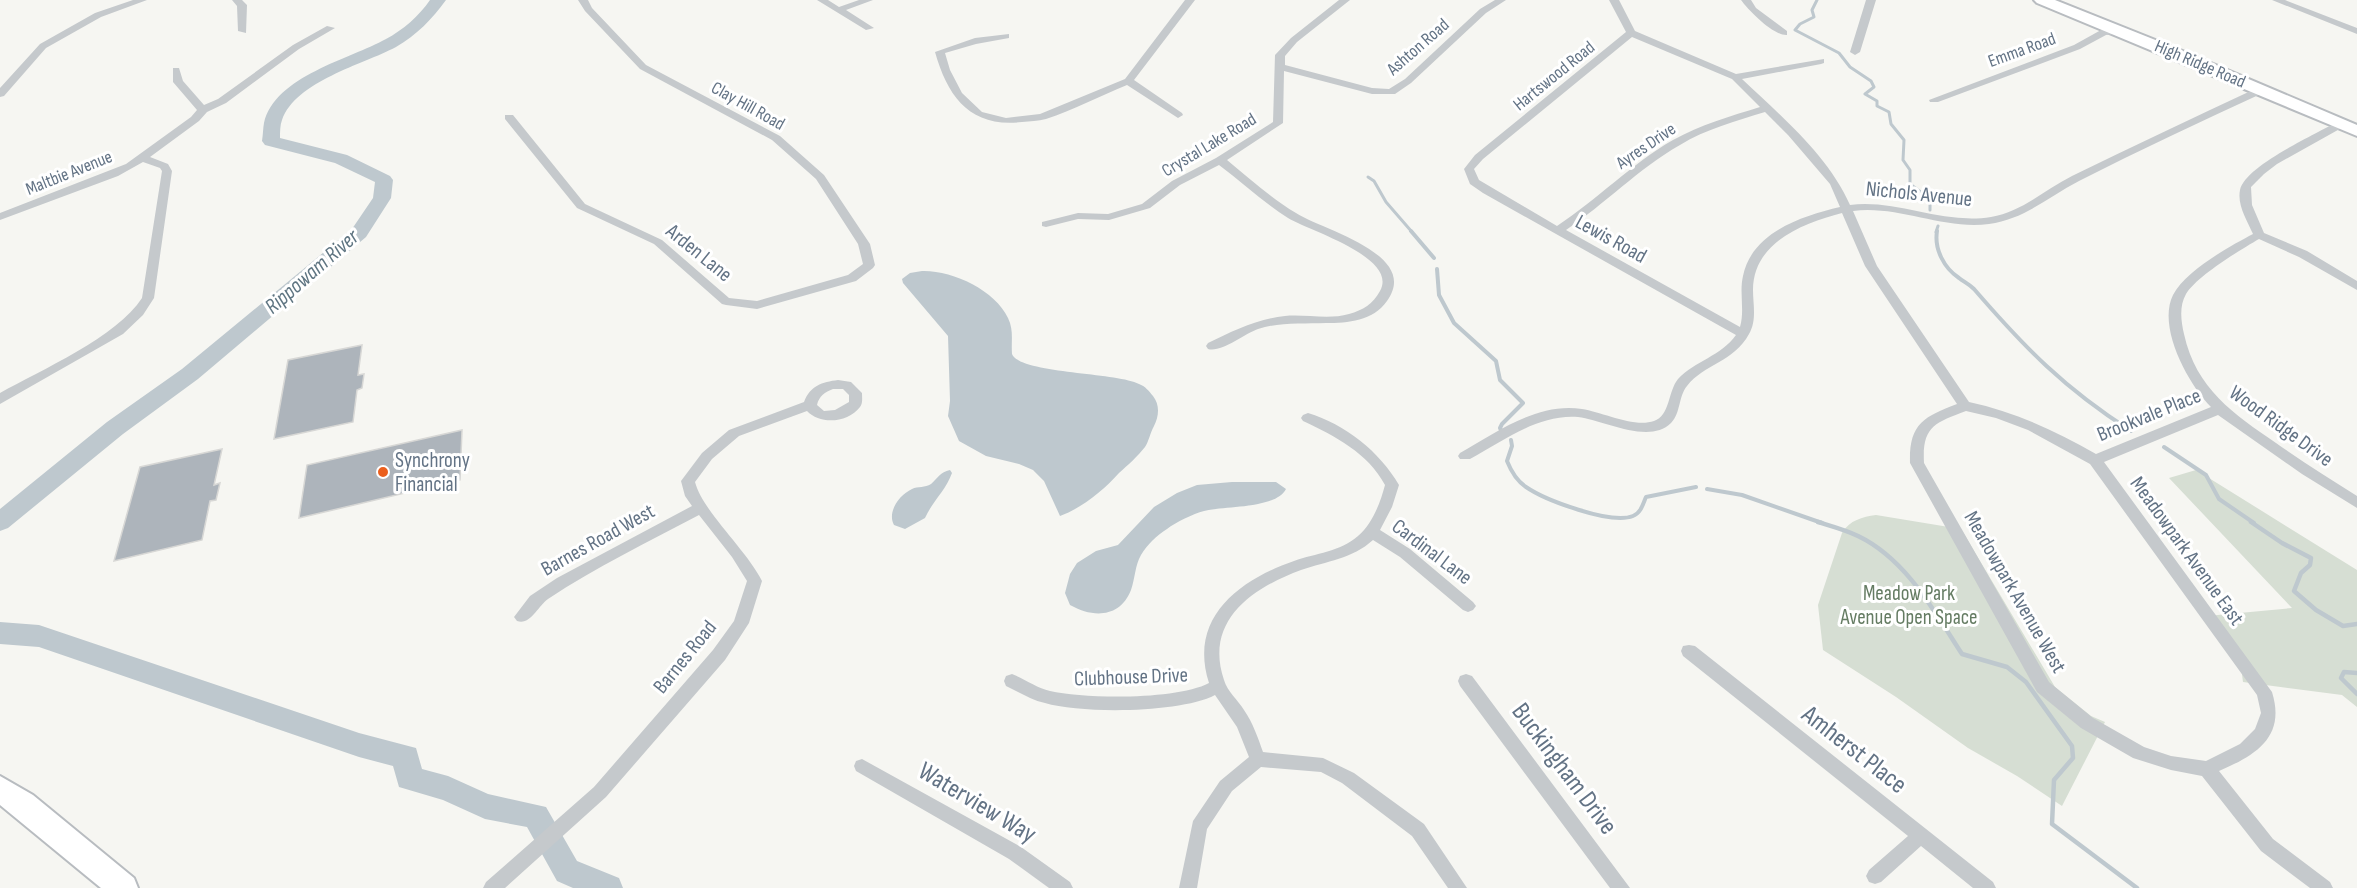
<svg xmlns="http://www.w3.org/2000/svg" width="2357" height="888" font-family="'Sofia Sans Condensed',sans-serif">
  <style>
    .green { fill: #d6ded3 }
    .water { fill: #bec8ce }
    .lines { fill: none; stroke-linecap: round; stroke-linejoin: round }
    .stream-far2 { stroke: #bec8ce; stroke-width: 3 }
    .stream-far1 { stroke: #bec8ce; stroke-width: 4 }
    .stream { stroke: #bec8ce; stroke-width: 4.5 }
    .river { fill: #bec8ce; fill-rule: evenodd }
    .building { fill: #adb4bb; stroke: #d7d7d5; stroke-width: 1.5 }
    .primary-casing { stroke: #b8bcc0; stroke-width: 4 }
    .street { fill: #c5c9cc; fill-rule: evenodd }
    .primary { fill: #fff; fill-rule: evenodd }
    .poi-dot { fill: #eb5f1d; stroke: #fff; stroke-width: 2 }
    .labels { text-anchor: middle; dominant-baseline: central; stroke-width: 6; stroke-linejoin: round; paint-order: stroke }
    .far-street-label { font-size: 18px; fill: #637385; stroke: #fff }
    .street-label { font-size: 21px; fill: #637385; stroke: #fff }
    .poi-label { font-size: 21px; fill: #637385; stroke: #fff; text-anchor: start }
    .park-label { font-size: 21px; fill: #657c63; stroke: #fff }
    .water-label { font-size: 22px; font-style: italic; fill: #5f7582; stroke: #fff }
    .near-street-label { font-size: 26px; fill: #637385; stroke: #fff }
  </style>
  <rect width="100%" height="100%" fill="#f6f6f2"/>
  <path class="green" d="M2196 470 2357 570V707L2342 695 2243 682 2241 667 2207 616 2292 608 2169 478Z
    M1876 515 1961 529 2055 687 2091 716 2105 722 2062 806 2017 776 1968 748 1896 697 1823 650 1818 605 1842 533C1850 520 1862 517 1876 515Z"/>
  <path class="water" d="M922 271C952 270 995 290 1008 318 1014 330 1011 341 1012 354 1020 374 1116 372 1139 384 1145 386 1149 391 1153 396 1160 405 1159 416 1154 426 1150 433 1149 441 1145 447 1138 456 1128 465 1119 473 1104 490 1082 508 1060 516L1044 481 1033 470 1019 464 986 456 959 441 948 416 950 401 948 336 903 283 902 279 910 273Z
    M950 470 952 473C946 490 932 502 925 518L905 529 894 525C887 512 899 495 912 489 918 486 925 488 931 484 938 478 940 472 950 470Z
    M1232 482H1276L1286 489C1276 509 1224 506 1204 511 1193 514 1176 522 1167 529 1157 535 1147 545 1141 555 1135 565 1135 579 1131 590 1120 618 1093 618 1070 605L1065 593 1070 574 1077 563 1096 551 1118 545 1154 507 1177 493 1197 485Z"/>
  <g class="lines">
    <path class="stream-far2" d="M1817 0 1812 10 1814 17 1800 24 1795 30 1839 53 1850 67 1871 81 1874 87 1865 94 1877 101V106L1889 112 1891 124 1904 140 1903 160 1910 170V184L1930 199V210
      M1368 177 1374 181 1386 202 1412 232
      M1936 232 1938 226"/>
    <path class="stream-far1" d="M1411 231 1434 258
      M1937 231C1934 249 1944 268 1959 278 1964 282 1969 284 1974 289 2025 348 2064 388 2131 431
      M1437 269 1439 295 1454 323 1496 361 1500 380 1523 403 1502 424 1500 428 1502 432
      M1511 440 1512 446 1507 461C1511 471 1517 481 1526 487 1545 500 1611 525 1633 516 1641 513 1643 504 1646 497L1696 487
      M2164 447 2206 475 2219 499 2254 523
      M1707 489 1742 495 1822 523"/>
    <path class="stream" d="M1818 522C1831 526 1846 530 1858 536 1906 559 1934 611 1962 654L2007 667 2026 682 2072 746 2073 758 2054 780 2052 824 2137 888
      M2251 522 2282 543 2311 558 2310 565 2301 573 2294 591 2316 610 2343 626 2357 624
      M2357 673 2344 672 2341 678 2357 694"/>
    <path class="river" d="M430 0H446C432 19 417 35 396 47 362 65 296 81 282 120 280 125 280 132 280 138L347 155 390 176 393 180 391 198 366 237 198 379 123 434 8 528 0 531V509L107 422 182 369 352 229 373 198 375 182 335 163 265 145 262 141C263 135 263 128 264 123 275 76 350 59 386 39 403 30 419 16 430 0Z
      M0 622 39 625 359 733 416 748 422 769 448 776 488 794 546 807 577 861 619 878 623 888H573L557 881 527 827 485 819 443 800 399 787 393 766 359 757 39 647 0 644Z"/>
  </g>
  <path class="building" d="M362 345 358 375 364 374 362 388 357 390 353 422 274 439 288 360Z
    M462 430 460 480 299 518 307 465Z
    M222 449 214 485 220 483 216 500 210 501 202 540 114 561 140 467Z"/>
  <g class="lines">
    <g class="primary-casing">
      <path id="primary" d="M2034 0H2055L2178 49 2357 125V136L2037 3Z
        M0 776 33 795 134 878 138 888H101L0 805Z"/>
    </g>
    <path class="street" d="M133 0H147L101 17 46 48 4 96 0 97V88L40 44 95 13Z
      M232 0H242L247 5 246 33 238 31 237 6Z
      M578 0H588L592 8 646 65 780 136 824 175 870 244 875 265 873 268 856 281 757 309 726 305 722 304 654 244 577 208 505 119V115H513L585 204 662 240 729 298 757 301 848 275 863 264 858 244 816 179 772 140 640 69 585 11Z
      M817 0H828L839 7 859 0H873L846 10 874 28 866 30Z
      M1185 0H1195L1134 80 1182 113 1183 115 1178 118 1127 85C1100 96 1073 110 1046 119 1038 121 1030 121 1022 122 971 128 948 98 935 52L975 38 1009 34V38L976 44 945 53 950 70 962 93 982 112 1006 118 1040 114 1125 79Z
      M1339 0H1350L1297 42 1285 56V65L1372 88 1389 89 1405 79 1480 9 1495 0H1506L1486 13 1411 83 1395 94H1372L1284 71 1283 123 1227 160C1249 178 1271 198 1296 213 1322 230 1421 254 1387 301 1373 321 1348 323 1326 323 1303 324 1279 322 1258 329 1244 334 1221 353 1208 349L1206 346 1208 343C1233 331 1257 319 1285 316 1305 314 1329 320 1349 314 1363 310 1373 304 1380 291 1399 257 1307 230 1288 218 1264 203 1242 182 1219 165L1180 185 1150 208 1109 220 1078 219 1046 227 1042 226V222L1078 213 1108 214 1142 204 1172 181 1216 158 1273 122 1275 55 1291 38Z
      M1609 0H1619L1635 31 1736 74 1824 59V63L1821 64 1742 79C1781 116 1828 155 1850 205 1897 199 1943 225 1991 217 2022 212 2044 190 2072 176 2133 146 2195 117 2257 88H2265V92C2202 121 2140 150 2079 181 2048 197 2025 219 1989 224 1943 230 1898 205 1853 211L1877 266 1969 402C2015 412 2056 431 2096 454L2211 407C2188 384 2157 327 2173 295 2185 271 2230 246 2253 234 2247 220 2237 205 2240 190 2245 166 2316 134 2337 122H2345V126L2277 164 2264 174 2251 187 2252 205 2264 233 2307 251 2357 281V290L2299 257 2259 239C2240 250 2197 276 2186 294 2179 306 2181 321 2184 334 2196 389 2234 414 2276 443 2303 462 2330 479 2357 496V508L2302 474 2218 415 2104 462 2272 692C2286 737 2256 755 2219 771L2273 839 2330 882 2333 888H2310L2261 851 2202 776 2171 770 2133 758 2081 728 2037 692 1910 463C1909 424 1923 417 1957 404L1865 266 1842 213C1804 223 1753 242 1753 290 1753 305 1757 320 1749 334 1734 362 1704 364 1687 386 1678 397 1681 413 1671 423 1649 445 1604 420 1578 417 1538 414 1503 441 1470 459H1460L1458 456 1460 453C1497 432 1538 402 1582 409 1602 412 1634 428 1654 421 1670 416 1668 391 1678 379 1695 361 1721 356 1736 335L1483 193 1470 184 1464 169 1475 155 1626 32ZM1632 37 1732 79 1760 107C1731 116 1700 125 1673 140 1631 164 1598 199 1557 226L1479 180 1474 169 1483 159ZM1765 112 1788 135 1830 184 1840 207C1802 216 1752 232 1743 276 1739 293 1745 310 1740 327L1566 230C1605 204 1638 169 1680 145 1706 129 1736 121 1765 112ZM1966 411 1996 418 2028 430 2090 464 2257 695 2261 713 2255 729 2240 744 2206 761 2171 756 2144 747 2093 718 2049 682 1924 463C1922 427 1934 423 1966 411Z
      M1741 0H1751L1756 8 1787 31V35C1774 36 1749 11 1741 0Z
      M1866 0H1876L1860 52 1855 55 1850 52Z
      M2272 0H2285L2357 28V34Z
      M327 26 335 28 299 49 226 103 207 112 199 121 150 157 168 164 172 171 154 298 143 315 123 334 0 404V393C41 370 117 337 142 298L162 171 160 168 143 162 118 176 0 220V213L126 164 191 117 197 110 173 82V68H179L183 81 204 105 218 99 293 45Z
      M2120 28 2123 29V33L2106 35 2080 49 1938 102H1930L1929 100 2074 45 2101 30Z
      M838 380 851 382 862 393C862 398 863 403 860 407 848 423 820 425 807 411L739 436 712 459 695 482C703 512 746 549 762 581L749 623 725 660 606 797 505 888H483L486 882 594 787 713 650 734 621 747 581 732 557 699 515C648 542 596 567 548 599 538 606 530 626 517 621L514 617 530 596 557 578 692 506 685 496 681 481 702 453 729 430 804 402C810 386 822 382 838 380ZM833 389H843L849 395V402L835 410 824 411 817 405C819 396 825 392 833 389Z
      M1308 413C1345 424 1380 452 1399 485L1392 507 1380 530 1410 549 1473 602 1476 606 1473 610 1468 612 1463 610 1400 557 1373 540C1352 559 1327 561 1301 570 1252 588 1204 621 1224 680 1227 691 1238 700 1244 710 1253 723 1258 738 1263 752L1323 758 1354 773 1424 824 1467 888H1448L1412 836 1342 783 1321 772 1261 767 1232 791 1207 829 1197 888H1179L1193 821 1220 781 1249 757 1237 727 1215 695C1181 713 1082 714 1045 703 1031 700 1019 692 1006 686L1004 681 1006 676 1012 674C1025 679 1037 688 1050 691 1085 699 1177 700 1209 683 1188 618 1239 580 1294 561 1316 553 1340 552 1358 536 1372 524 1380 504 1385 485 1368 453 1335 436 1303 421L1301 418 1303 415Z
      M1689 645 1695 646 1993 882 1996 888H1973L1921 846 1881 882 1875 884 1869 882 1866 876 1869 870 1908 836 1683 656 1681 651 1683 646Z
      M1466 674 1472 676 1630 888H1610L1460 686 1458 681 1460 676Z
      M862 759 1021 847 1070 882 1073 888H1049L1009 859 856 771 854 766 856 761Z"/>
    <use href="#primary" class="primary"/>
  </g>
  <circle class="poi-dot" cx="383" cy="472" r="6"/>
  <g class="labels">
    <g class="far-street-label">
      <text transform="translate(1418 47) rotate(-41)">Ashton Road</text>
      <text transform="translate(2022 50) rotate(-20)">Emma Road</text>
      <text transform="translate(2200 64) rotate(23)">High Ridge Road</text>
      <text transform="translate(1554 76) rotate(-39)">Hartswood Road</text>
      <text transform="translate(748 106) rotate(29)">Clay Hill Road</text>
      <text transform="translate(1209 145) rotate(-31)">Crystal Lake Road</text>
      <text transform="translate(1646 146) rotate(-34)">Ayres Drive</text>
      <text transform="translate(69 173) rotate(-22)">Maltbie Avenue</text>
    </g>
    <g class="street-label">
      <text transform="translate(1919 194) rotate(6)">Nichols Avenue</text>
      <text transform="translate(1611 239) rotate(29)">Lewis Road</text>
      <text transform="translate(699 253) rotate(39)">Arden Lane</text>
      <text transform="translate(2149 415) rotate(-22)">Brookvale Place</text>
      <text transform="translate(2281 426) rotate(36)">Wood Ridge Drive</text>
      <text transform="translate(598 540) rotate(-29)">Barnes Road West</text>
      <text transform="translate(2187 551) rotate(54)">Meadowpark Avenue East</text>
      <text transform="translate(1432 552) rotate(37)">Cardinal Lane</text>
      <text transform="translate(2015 592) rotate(60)">Meadowpark Avenue West</text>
      <text transform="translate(685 657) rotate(-51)">Barnes Road</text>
      <text transform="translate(1131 677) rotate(-2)">Clubhouse Drive</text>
    </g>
    <g class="poi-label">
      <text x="395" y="460">Synchrony<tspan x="395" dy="24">Financial</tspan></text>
    </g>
    <g class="park-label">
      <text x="1909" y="593">Meadow Park<tspan x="1909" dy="24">Avenue Open Space</tspan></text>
    </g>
    <g class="water-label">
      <text transform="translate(312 272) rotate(-41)">Rippowam River</text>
    </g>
    <g class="near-street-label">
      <text transform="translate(1854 750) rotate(38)">Amherst Place</text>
      <text transform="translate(1564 769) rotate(53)">Buckingham Drive</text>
      <text transform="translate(977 803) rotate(31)">Waterview Way</text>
    </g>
  </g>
</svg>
